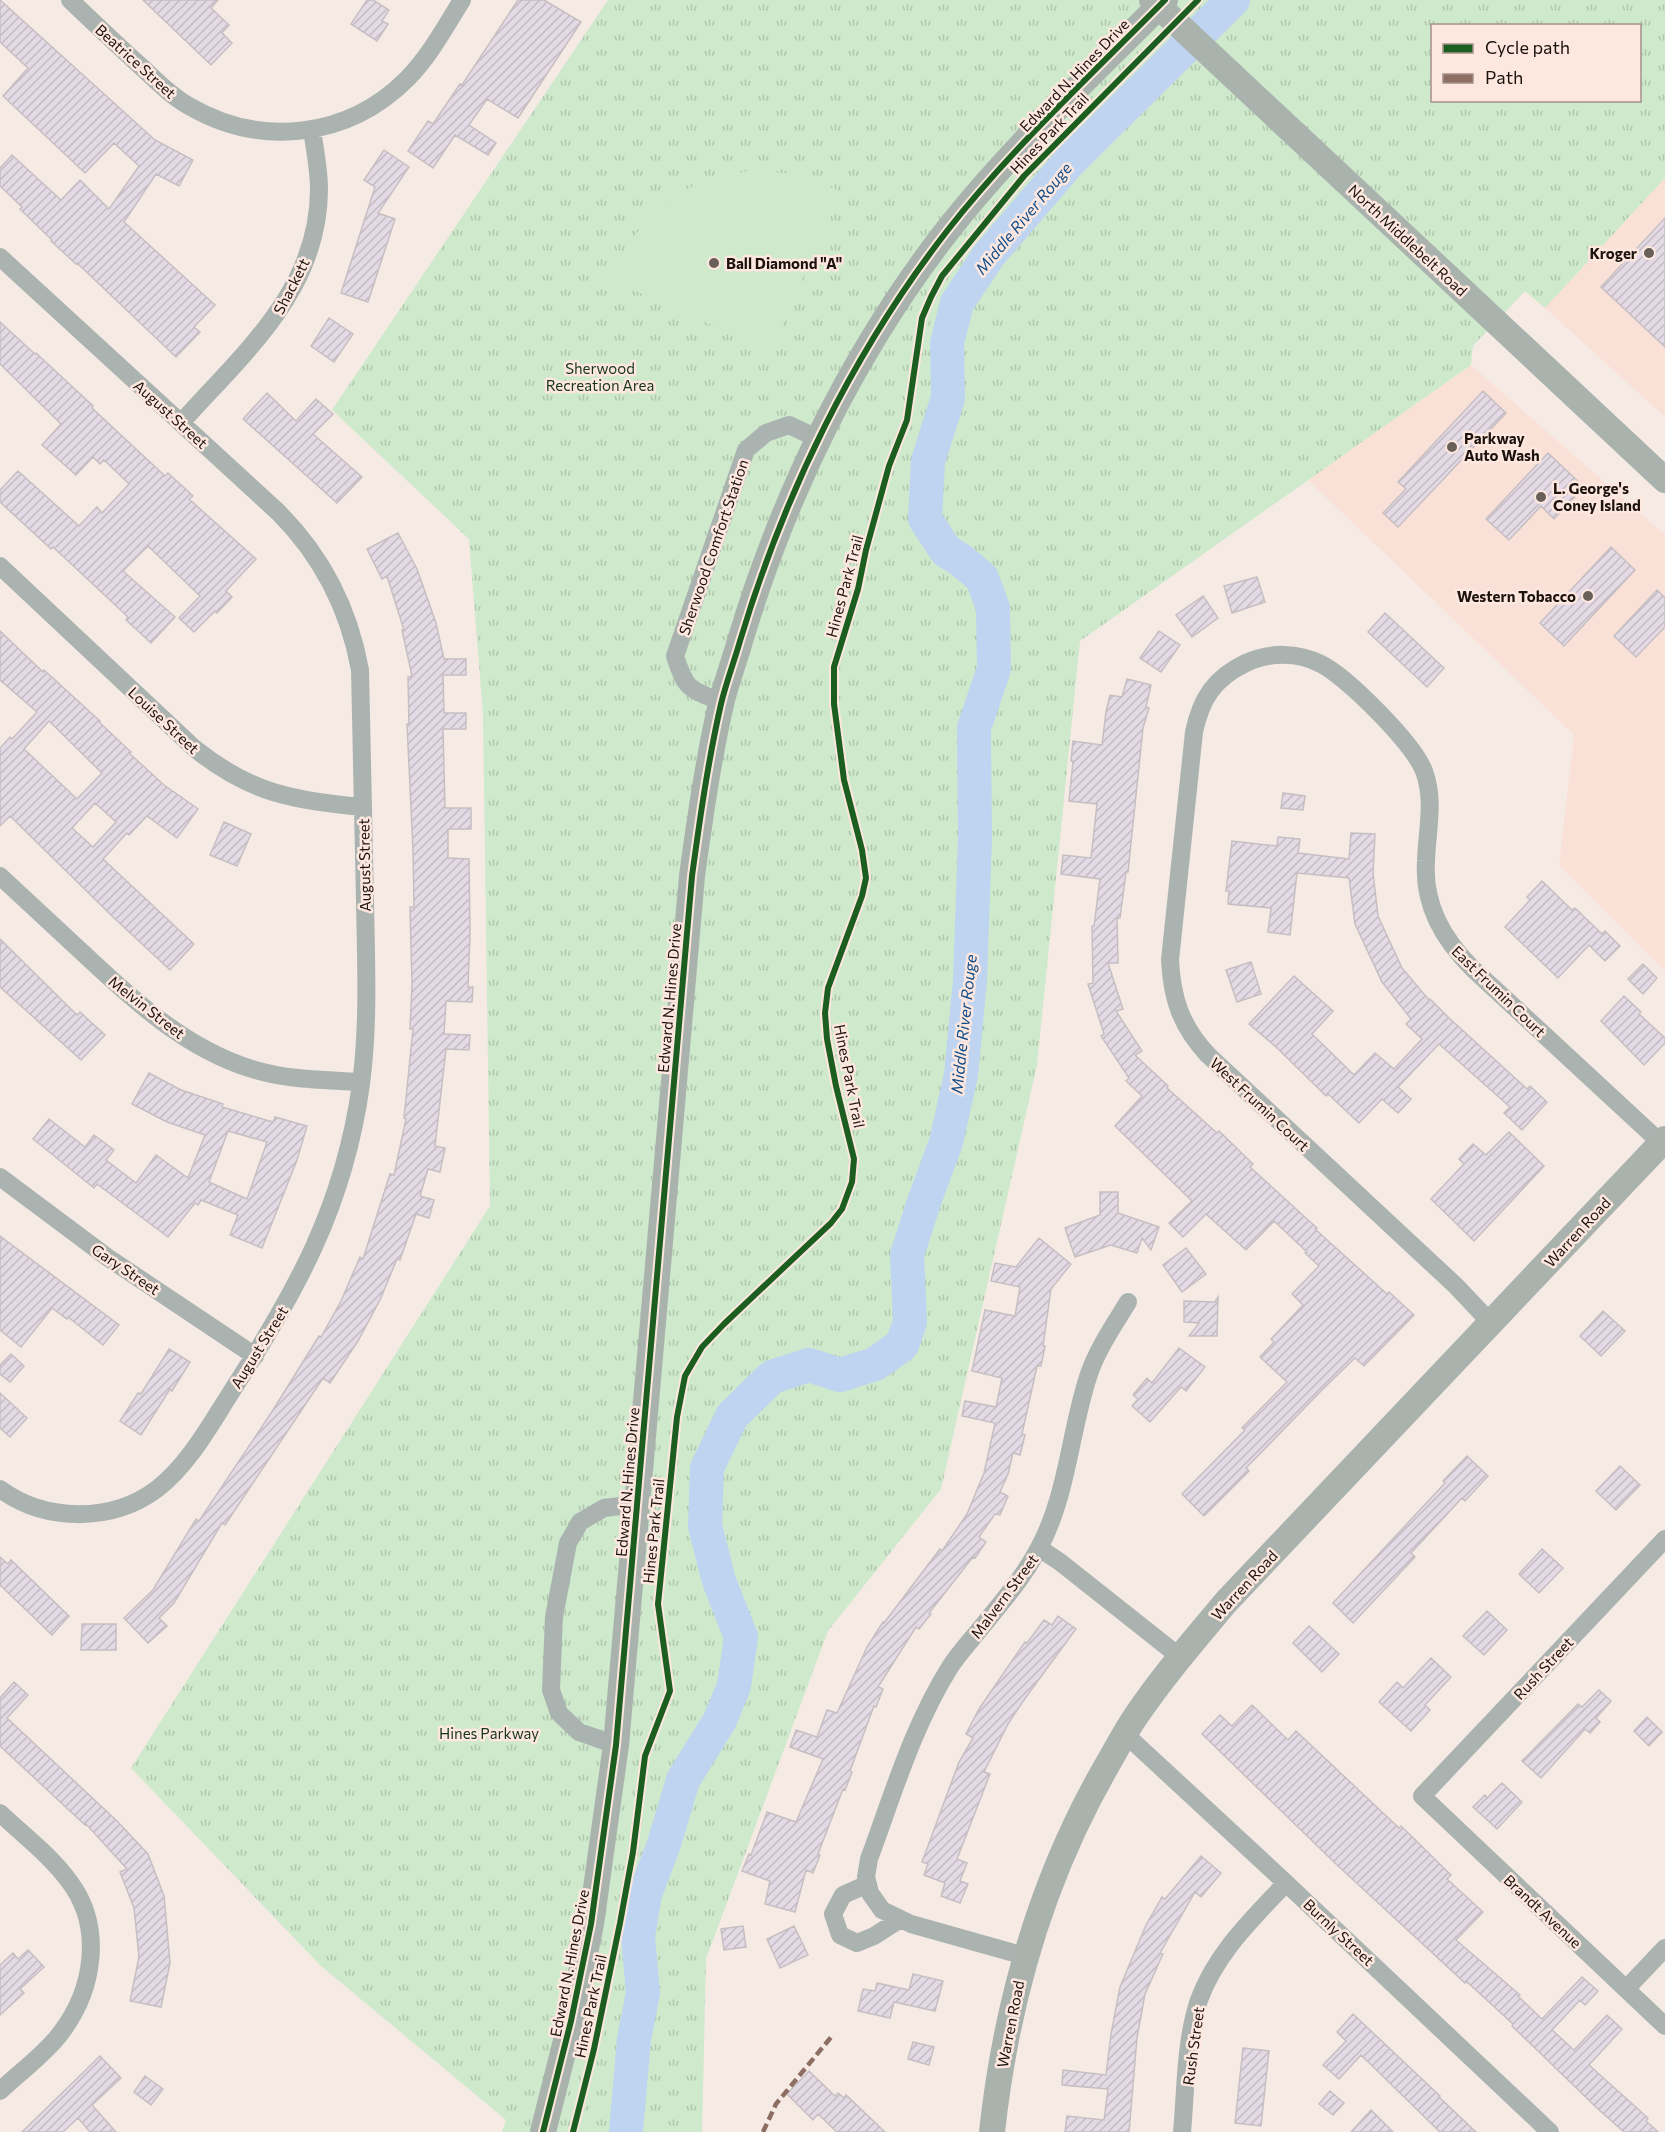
<svg xmlns="http://www.w3.org/2000/svg" width="1665" height="2132" font-family="Commissioner,sans-serif">
  <style>
    .built { fill: #fae1d7 }
    .park { fill: url(#park-tufts); fill-rule: evenodd }
    .pitch { fill: #cee9cc }
    .lines { fill: none; stroke-linecap: round; stroke-linejoin: round }
    .river { stroke: #bfd4f0; stroke-width: 34 }
    .building { fill: url(#building-hatch); stroke: #c6bfc2; stroke-width: 1.5; fill-rule: evenodd }
    .street { stroke: #abb3b0; stroke-width: 18 }
    .secondary { stroke: #aab2ae; stroke-width: 26 }
    .secondary-bridge { stroke: #aab2ae; stroke-width: 26 }
    .quiet { stroke: #8d6e63; stroke-width: 4.5; stroke-dasharray: 9 4.5; stroke-linecap: butt }
    .cycleway-casing { stroke: #fde7de; stroke-width: 10 }
    .cycleway { stroke: #1b5e20; stroke-width: 6 }
    .poi-dot { fill: #685e5a; stroke: #fde7de; stroke-width: 2 }
    .labels { text-anchor: middle; dominant-baseline: central; stroke-width: 5; stroke-linejoin: round; paint-order: stroke }
    .street-label { font-size: 15px; fill: #1c130f; stroke: #fde7de }
    .poi-label { font-size: 15px; font-weight: bold; fill: #1c130f; stroke: #fde7de; text-anchor: start }
    .park-label { font-size: 15px; fill: #15351c; stroke: #fde7de }
    .water-label { font-size: 16px; font-style: italic; fill: #114d8a; stroke: #fde7de }
  </style>
  <defs>
    <pattern id="park-tufts" width="24" height="20" patternUnits="userSpaceOnUse" patternTransform="scale(1.5)"><rect width="24" height="20" fill="#cee9cc"/><path d="M3 7l-1-3M5 7V3M7 7l1-3M15 17l-1-3M17 17v-4M19 17l1-3" fill="none" stroke="#b0c7ae"/></pattern>
    <pattern id="building-hatch" width="6" height="6" patternUnits="userSpaceOnUse" patternTransform="scale(1.5)"><rect width="6" height="6" fill="#e4dae5"/><path d="M-1 1l2-2M0 6l6-6M5 7l2-2" fill="none" stroke="#c3bac3"/></pattern>
  </defs>
  <rect width="100%" height="100%" fill="#f6eae5"/>
  <path class="built" d="M1665 178V417L1545 308Z
    M1471 365 1665 535V971L1559 865 1574 735 1308 480Z"/>
  <path class="park" d="M608 0H1665V178L1545 308 1525 291 1473 346 1471 365 1080 641 1037 1065 941 1489 828 1631 706 1959 702 2132H502L506 2120 321 1966 131 1768 490 1206 483 715 469 539 332 410ZM1432 26H1640V100H1432Z"/>
  <path class="pitch" d="M748 171C786 171 807 176 842 192L770 351 611 280 627 246 649 217 679 193 712 177Z"/>
  <g class="lines">
    <path class="river" d="M626 2132 634 2039 643 1993 638 1936 645 1894 664 1844 683 1780 720 1720 734 1686 741 1637 719 1581 705 1526 707 1468 732 1416 772 1377 809 1365 840 1375 875 1364 902 1345 910 1322 907 1255 924 1202 946 1142 961 1075 970 980 975 838 974 728 994 669 993 608 982 578 962 561 946 551 925 519 928 461 948 398 947 343 957 303 989 255 1070 161 1233 0"/>
  </g>
  <path class="building" d="M0 0 155 140 193 160 179 186 156 174 124 222 215 305 194 327 200 332 176 357 77 263 76 264 51 241 52 240 20 209 22 207 0 186V168L12 155 61 200 80 180 109 209 139 166 114 143 85 173 3 96 28 68 0 42Z
    M143 0H218L211 8 229 25 222 33 232 43 211 65Z
    M367 0H373L389 10 382 21 388 24 377 41 351 24Z
    M518 0H544L581 22 518 118 487 99 469 125 496 143 488 155 455 135 433 168 408 151 428 121 433 124 460 84 462 85Z
    M384 150 409 167 378 213 395 219 368 302 341 293 375 187 364 180Z
    M1665 218V347L1601 287Z
    M329 318 353 334 334 362 311 346Z
    M0 322 35 354 36 353 93 406 92 408 165 476 168 473 193 496 189 499 256 559 226 591 232 597 217 613 215 611 194 632 179 618 200 596 148 546 123 571 175 617 151 643 126 620 128 617 53 547 51 549 0 502V490L18 471 79 526 97 507 102 513 129 484 104 460 100 464 93 457 76 475 42 445 61 424 0 364Z
    M1483 391 1506 413 1398 527 1383 513 1406 489 1398 482Z
    M267 393 296 421 316 399 333 414 313 434 362 477 337 503 243 419Z
    M1548 453 1584 487 1554 519 1541 506 1509 540 1486 519Z
    M398 533 417 569 436 623 444 659H466V675H443L444 713H466V729H443L445 808H471V829H448V858L469 859 470 933 468 987H473L472 1002 446 1001 444 1034 470 1035 469 1050 446 1049 435 1146 445 1148 440 1172 428 1169 420 1196 434 1200 429 1218 416 1214 400 1260 397 1259 380 1300 358 1341 330 1383 323 1378 225 1525 222 1523 174 1603 159 1618 167 1626 148 1643 124 1618 153 1590 196 1519 199 1521 273 1410 319 1336 321 1337 341 1301 360 1257 363 1259 390 1174 394 1175 406 1119 404 1118 413 1029H410L412 984 410 907H414L413 849 407 724H409L408 677 412 676 402 630H404L387 576 382 579 367 549Z
    M1611 547 1635 570 1564 646 1540 623Z
    M1257 577 1265 602 1232 613 1224 586Z
    M1657 590 1665 598V627L1636 657 1614 636Z
    M1203 596 1218 618 1192 637 1176 615Z
    M1385 613 1444 668 1427 687 1368 632Z
    M0 631 43 672 44 670 100 721 99 722 131 752 129 753 164 785 198 809 177 838 147 816 129 835 127 833 103 859 194 944 170 970 113 917 10 816 0 826V748L10 737 12 739 37 712 0 680ZM49 721 102 773 77 799 24 749ZM95 803 116 822 93 847 72 828Z
    M1159 631 1180 645 1161 672 1140 658Z
    M1127 679 1151 685 1146 707 1149 708 1143 728 1128 872H1126L1120 918H1117L1118 963H1108L1123 1009 1116 1011 1142 1051 1135 1055 1168 1086 1167 1088 1217 1133 1219 1131 1253 1164 1250 1167 1317 1228 1315 1229 1387 1294 1389 1292 1414 1315 1364 1366 1355 1358 1325 1387 1246 1468 1249 1471 1204 1516 1182 1494 1245 1430 1242 1428 1287 1382 1260 1357 1274 1342 1271 1339 1303 1305 1292 1294 1319 1266 1305 1253 1307 1252 1274 1221 1246 1250 1206 1214 1183 1237 1169 1223 1192 1201 1115 1126 1142 1096 1126 1081 1129 1078 1101 1036 1104 1034 1088 984 1093 983 1092 926H1094L1100 879 1061 874 1063 855 1091 858 1097 804 1069 801 1073 761H1071L1073 741 1102 745 1106 712 1110 695 1122 697Z
    M1283 793 1305 796 1303 810 1281 808Z
    M224 822 251 834 237 866 210 855Z
    M1351 833 1375 834 1373 873 1378 916 1402 968 1429 1000 1430 999 1448 1017 1527 1089 1530 1086 1547 1102 1522 1130 1504 1113 1510 1107 1439 1044 1398 1087 1411 1099 1398 1113 1382 1099 1359 1123 1328 1094 1326 1096 1275 1046 1249 1024 1294 976 1333 1011 1312 1034 1354 1075 1375 1053 1394 1069 1422 1039 1406 1024 1411 1019 1382 982 1355 924 1349 878 1297 873 1290 935 1268 932 1271 908 1228 904 1229 891H1226L1232 841 1277 846 1278 837 1300 839 1298 853 1349 859Z
    M1542 881 1572 910 1575 908 1602 934 1605 931 1620 946 1605 961 1589 945 1558 978 1505 927 1530 900 1527 897Z
    M0 939 77 1015 80 1012 105 1035 81 1060 0 987Z
    M1251 962 1261 994 1237 1002 1226 970Z
    M1643 964 1657 978 1643 994 1628 979Z
    M1624 996 1641 1012 1639 1014 1665 1038V1043L1644 1065 1601 1021Z
    M149 1073 181 1090 223 1104 222 1107 273 1122 275 1117 307 1126 297 1160 262 1248 230 1235 238 1215 201 1200 198 1205 195 1203 168 1237 97 1184 94 1188 33 1139 49 1119 85 1147 94 1135 114 1150 106 1160 136 1183 156 1155 188 1178 205 1135 167 1122 132 1104ZM228 1131 267 1142 247 1199 209 1182Z
    M1509 1132 1544 1166 1474 1241 1431 1199 1464 1164 1459 1159 1473 1144 1486 1155Z
    M1100 1192H1118V1213L1159 1227 1151 1250 1142 1238 1137 1253 1111 1245 1075 1257 1065 1228 1100 1215Z
    M0 1236 119 1325 103 1345 68 1317 67 1319 52 1308 21 1347 0 1330Z
    M1039 1238 1071 1264 1051 1289 1043 1346H1045L1041 1366H1037L1022 1434 1025 1435 1020 1455 1013 1453 1008 1474 1000 1492 1008 1496 1000 1515 995 1514 979 1537 986 1542 975 1558 973 1557 929 1613 931 1614 919 1629 916 1627 878 1687 883 1689 876 1707 874 1706 850 1771 852 1772 845 1790 843 1789 818 1854 820 1855 813 1873 806 1870 795 1912 765 1904 770 1881 742 1871 749 1854 751 1855 767 1812 796 1822 823 1759 790 1747 796 1730 817 1737 827 1710 837 1713 867 1647 883 1622 884 1623 940 1549 942 1551 967 1514 984 1473 995 1423 962 1416 965 1401 996 1407 1002 1378 972 1371 985 1310 1015 1316 1020 1287 991 1281 995 1263 1016 1267Z
    M1186 1248 1206 1274 1182 1292 1163 1265Z
    M1218 1297 1217 1336H1189L1199 1323 1184 1322V1301L1215 1302Z
    M1603 1311 1625 1331 1601 1356 1580 1336Z
    M1179 1348 1205 1367 1186 1391 1181 1387 1150 1422 1132 1406 1138 1399 1133 1395 1147 1378 1152 1383Z
    M169 1349 190 1362 172 1391 170 1389 141 1435 120 1421 138 1393 141 1394Z
    M11 1354 24 1366 10 1382 0 1374V1365Z
    M0 1393 27 1418 10 1437 0 1428Z
    M1467 1456 1488 1476 1465 1501 1462 1498 1411 1553 1415 1557 1353 1623 1333 1603 1445 1483 1443 1481Z
    M1620 1466 1640 1485 1616 1510 1596 1491Z
    M1542 1549 1563 1568 1539 1593 1519 1574Z
    M0 1557 8 1564 11 1560 69 1616 52 1635 0 1585Z
    M1487 1611 1507 1630 1484 1655 1463 1636Z
    M1058 1616 1076 1629 1026 1697 1008 1724 984 1772 990 1774 957 1859 967 1863 960 1881 968 1884 960 1903 941 1896 945 1883 924 1875 928 1864 922 1862 959 1762 973 1738 966 1734 979 1709 1025 1642 1027 1643 1044 1620 1052 1625Z
    M82 1624H116V1650H81Z
    M1309 1626 1339 1654 1322 1672 1293 1643Z
    M1431 1658 1451 1677 1425 1705 1430 1710 1411 1731 1379 1702 1397 1682 1403 1688Z
    M14 1682 28 1695 7 1718 118 1822 148 1854 164 1896 170 1963 161 2007 130 2001 139 1957 134 1908 120 1872 127 1869 86 1824 85 1825 0 1746V1698Z
    M1599 1690 1611 1701 1596 1718 1600 1722 1590 1733 1585 1729 1541 1778 1522 1761 1578 1704 1582 1707Z
    M1252 1705 1288 1740 1296 1731 1399 1828 1401 1826 1451 1875 1447 1879 1483 1912 1456 1940 1520 1995 1518 1996 1542 2019 1582 1977 1598 1991 1585 2005 1580 2000 1552 2030 1574 2050 1607 2015 1622 2029 1589 2065 1648 2118 1646 2121 1658 2132H1624L1598 2109 1512 2026 1513 2024 1467 1982 1465 1983 1336 1864 1202 1734 1220 1715 1232 1726Z
    M1647 1717 1662 1732 1649 1746 1634 1731Z
    M1502 1783 1522 1802 1497 1829 1473 1807 1485 1795 1487 1798Z
    M1201 1856 1221 1873 1201 1897 1195 1892 1160 1953 1163 1954 1145 1994 1137 2038 1129 2132H1065L1067 2116 1104 2120 1108 2089 1062 2085 1063 2070 1106 2075 1111 2034 1120 1987 1146 1925 1162 1897 1165 1899Z
    M743 1926 746 1947 724 1950 721 1929Z
    M794 1926 808 1955 780 1968 767 1939Z
    M28 1950 44 1967 20 1989 24 1993 0 2015V1965L13 1953 18 1959Z
    M913 1974 943 1981 935 2011 894 2002 890 2018 858 2011 863 1989 875 1991 877 1983 909 1990Z
    M1353 2014 1440 2096 1439 2097 1476 2132H1440L1361 2055 1339 2079 1323 2065 1346 2041 1337 2032Z
    M913 2042 934 2047 929 2065 908 2059Z
    M1243 2048 1269 2051 1261 2126 1235 2123Z
    M100 2056 121 2078 92 2105 116 2132H90L78 2118 63 2132H22Z
    M809 2071 835 2096 838 2093 844 2098 846 2095 885 2132H837L818 2114 813 2120 787 2094Z
    M145 2076 163 2089 151 2105 134 2092Z
    M1330 2091 1344 2103 1333 2115 1319 2104Z
    M1371 2110 1393 2132H1351Z"/>
  <g class="lines">
    <path class="street" d="M70 0C92 21 114 42 137 63 154 78 169 95 189 106 261 148 348 138 407 79 429 57 446 26 462 0
      M0 257 278 512C323 557 349 609 360 670 362 747 363 824 365 901 366 962 369 1023 361 1084 344 1208 296 1291 230 1394 209 1427 188 1465 157 1489 112 1523 45 1522 0 1489
      M181 423C243 353 319 291 319 189 319 170 315 150 312 130
      M0 566 194 748C251 794 293 800 363 807
      M722 702C689 689 686 690 675 656L746 450 766 433 789 425 819 439
      M0 876C28 902 56 928 84 954 133 1000 186 1049 252 1069 288 1080 324 1080 361 1082
      M0 1177 107 1257 255 1356
      M1491 1323 1456 1286 1208 1055C1181 1026 1172 999 1170 960L1194 732C1201 699 1214 678 1246 663 1269 652 1298 652 1321 664 1347 677 1413 743 1424 771 1435 801 1427 829 1426 861 1423 905 1443 939 1473 969L1661 1143
      M1665 1539 1422 1796 1665 2026
      M1039 1548 1060 1562 1180 1657
      M1125 1734 1286 1883 1550 2132
      M616 1745 579 1732 559 1713 551 1690 554 1617 568 1543 580 1522 604 1508 637 1504
      M0 1813C23 1835 50 1855 69 1881 104 1927 94 1990 60 2034 44 2055 20 2072 0 2091
      M868 1884 843 1895 833 1914 840 1935 857 1943 874 1936 899 1920
      M1025 1956 911 1924 882 1910 870 1893 866 1877 869 1859C893 1794 913 1726 950 1667 957 1656 966 1646 975 1635 998 1607 1022 1580 1039 1548 1068 1494 1070 1430 1089 1374 1098 1348 1114 1325 1128 1302
      M1626 1989 1665 1948
      M1182 2132C1186 2089 1185 2041 1199 2000 1216 1953 1253 1918 1286 1883"/>
    <path class="secondary" d="M1233 76 1665 480
      M543 2132 571 2021 591 1924 616 1745 692 876C700 818 708 761 721 704 726 683 734 662 740 641 784 494 853 352 947 231 1012 148 1091 75 1165 0
      M992 2132C1006 2003 1041 1880 1106 1767 1116 1750 1125 1732 1136 1716 1163 1676 1195 1639 1226 1602L1665 1139"/>
    <path class="secondary-bridge" d="M1152 0 1233 76"/>
    <path class="quiet" d="M763 2132 776 2104 832 2036"/>
    <g class="cycleway-casing">
      <path id="cycleway" d="M543 2132 571 2021 591 1924 616 1745 692 876C700 818 708 761 721 704 726 683 734 662 740 641 784 494 853 352 947 231 1012 148 1091 75 1165 0
        M573 2132 594 2049 620 1923 633 1852 645 1756 670 1691 658 1604 677 1417 685 1376 702 1347 724 1324 831 1223 842 1209 852 1182 854 1159 836 1086 827 1039 825 1013 828 988 862 896 866 878 862 850 844 780 834 704V667L858 589 866 550 889 466 907 420 922 318 931 297 942 276 1024 176 1198 0"/>
    </g>
    <use href="#cycleway" class="cycleway"/>
  </g>
  <g class="poi-dot">
    <circle cx="1649" cy="253" r="6"/>
    <circle cx="714" cy="263" r="6"/>
    <circle cx="1452" cy="447" r="6"/>
    <circle cx="1541" cy="497" r="6"/>
    <circle cx="1588" cy="596" r="6"/>
  </g>
  <g class="labels">
    <g class="street-label">
      <text transform="translate(136 61) rotate(42)">Beatrice Street</text>
      <text transform="translate(1074 75) rotate(-46)">Edward N. Hines Drive</text>
      <text transform="translate(1049 133) rotate(-46)">Hines Park Trail</text>
      <text transform="translate(1408 240) rotate(43)">North Middlebelt Road</text>
      <text transform="translate(291 286) rotate(-63)">Shackett</text>
      <text transform="translate(171 414) rotate(42)">August Street</text>
      <text transform="translate(713 547) rotate(-71)">Sherwood Comfort Station</text>
      <text transform="translate(844 586) rotate(-75)">Hines Park Trail</text>
      <text transform="translate(164 720) rotate(43)">Louise Street</text>
      <text transform="translate(364 865) rotate(-91)">August Street</text>
      <text transform="translate(1499 991) rotate(44)">East Frumin Court</text>
      <text transform="translate(669 998) rotate(-85)">Edward N. Hines Drive</text>
      <text transform="translate(147 1007) rotate(38)">Melvin Street</text>
      <text transform="translate(850 1076) rotate(79)">Hines Park Trail</text>
      <text transform="translate(1260 1104) rotate(43)">West Frumin Court</text>
      <text transform="translate(1577 1232) rotate(-47)">Warren Road</text>
      <text transform="translate(126 1269) rotate(34)">Gary Street</text>
      <text transform="translate(259 1347) rotate(-58)">August Street</text>
      <text transform="translate(627 1482) rotate(-85)">Edward N. Hines Drive</text>
      <text transform="translate(653 1531) rotate(-84)">Hines Park Trail</text>
      <text transform="translate(1244 1585) rotate(-47)">Warren Road</text>
      <text transform="translate(1004 1596) rotate(-53)">Malvern Street</text>
      <text transform="translate(1543 1668) rotate(-47)">Rush Street</text>
      <text transform="translate(1543 1911) rotate(43)">Brandt Avenue</text>
      <text transform="translate(1339 1932) rotate(43)">Burnly Street</text>
      <text transform="translate(569 1963) rotate(-79)">Edward N. Hines Drive</text>
      <text transform="translate(590 2006) rotate(-78)">Hines Park Trail</text>
      <text transform="translate(1010 2024) rotate(-79)">Warren Road</text>
      <text transform="translate(1193 2046) rotate(-82)">Rush Street</text>
    </g>
    <g class="poi-label">
      <text x="1637" y="253" text-anchor="end">Kroger</text>
      <text x="726" y="263">Ball Diamond "A"</text>
      <text x="1464" y="438">Parkway<tspan x="1464" dy="17">Auto Wash</tspan></text>
      <text x="1553" y="488">L. George's<tspan x="1553" dy="17">Coney Island</tspan></text>
      <text x="1576" y="596" text-anchor="end">Western Tobacco</text>
    </g>
    <g class="park-label">
      <text x="600" y="368">Sherwood<tspan x="600" dy="17">Recreation Area</tspan></text>
      <text x="489" y="1733">Hines Parkway</text>
    </g>
    <g class="water-label">
      <text transform="translate(1023 218) rotate(-50)">Middle River Rouge</text>
      <text transform="translate(963 1024) rotate(-84)">Middle River Rouge</text>
    </g>
  </g>
  <rect x="1431" y="24" width="210" height="78" fill="#fde7de" stroke="#a3928b" stroke-width="1.5"/>
  <rect x="1443" y="44" width="30" height="9" fill="#1b5e20" stroke="#a3928b" stroke-width="1.5"/>
  <text x="1485" y="54" font-size="18" fill="#1c130f">Cycle path</text>
  <rect x="1443" y="74" width="30" height="9" fill="#8d6e63" stroke="#a3928b" stroke-width="1.5"/>
  <text x="1485" y="84" font-size="18" fill="#1c130f">Path</text>
</svg>
